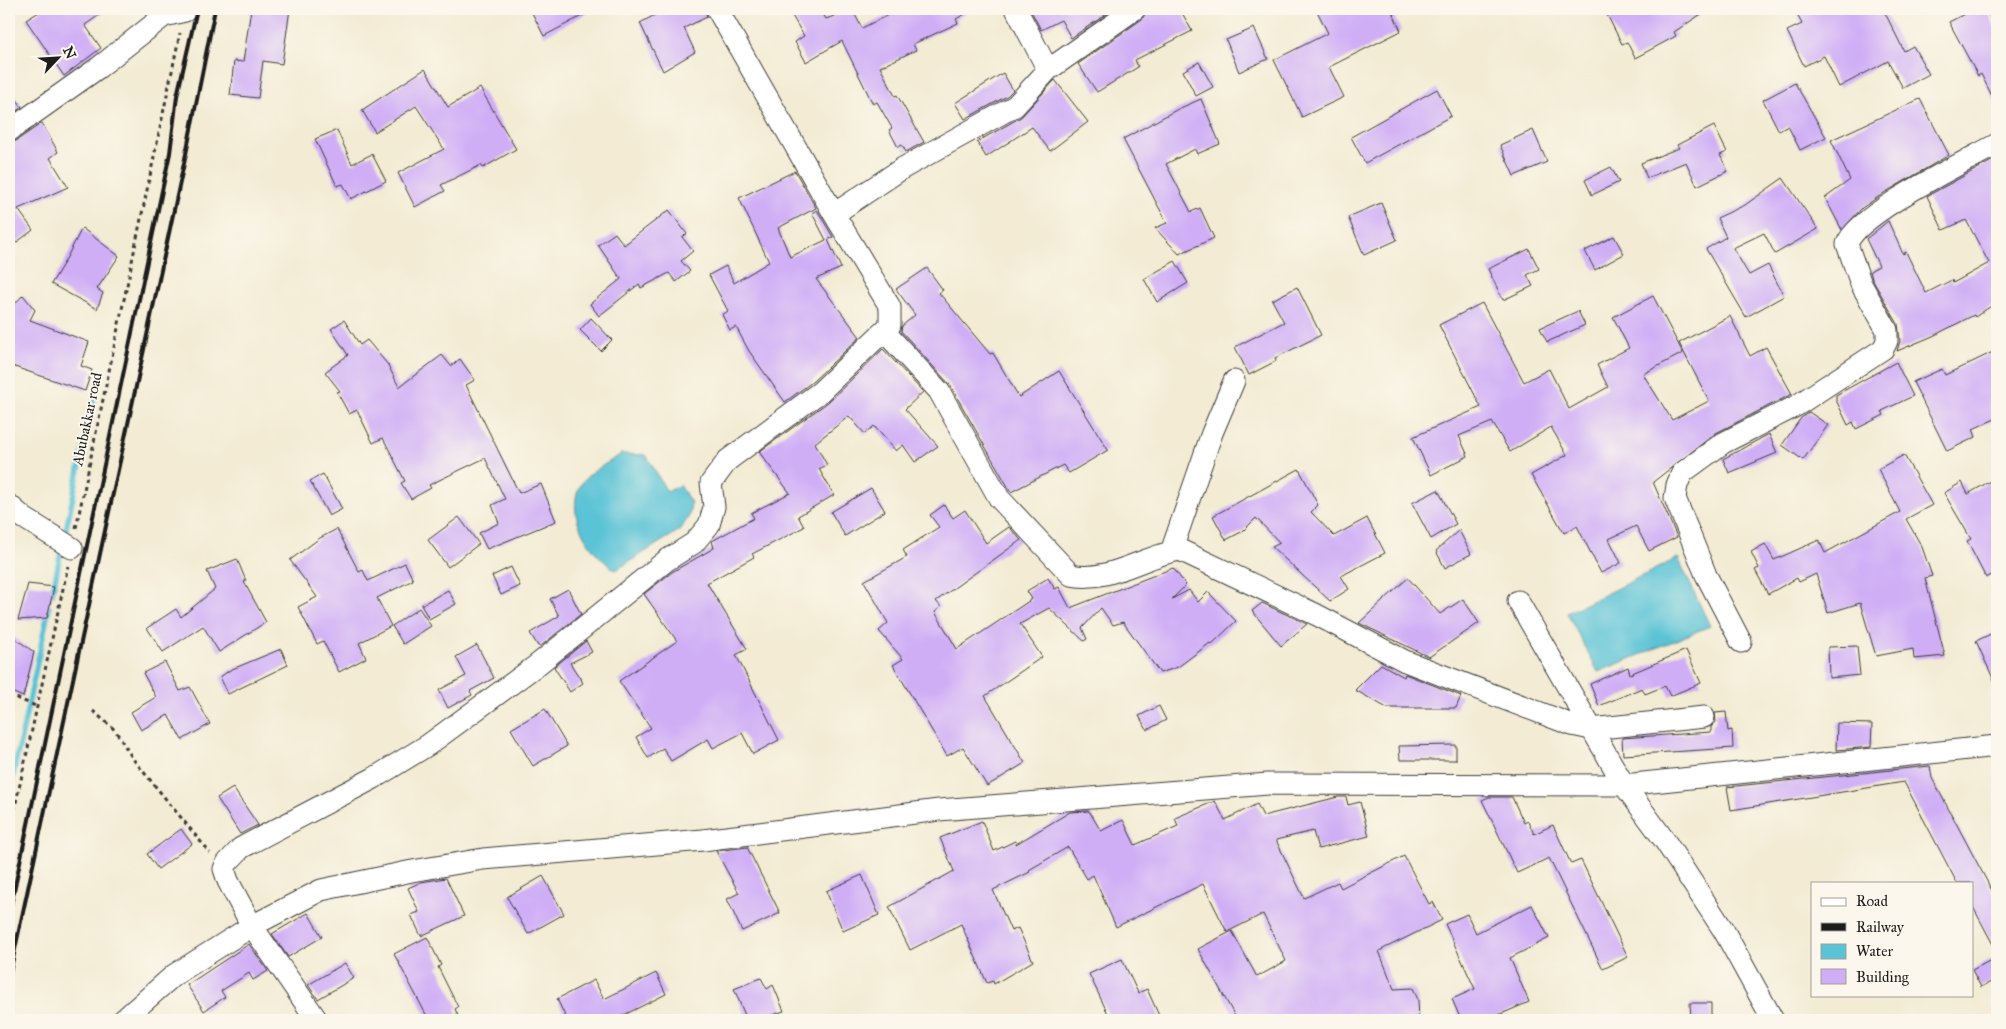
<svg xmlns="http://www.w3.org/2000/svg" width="2006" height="1029" font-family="'IM FELL Great Primer',serif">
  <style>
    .water { fill: #5ac3d6; stroke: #3b7079 }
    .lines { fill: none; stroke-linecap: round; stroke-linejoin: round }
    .stream { stroke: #5ac3d6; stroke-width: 5.5 }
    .building { fill: #cfaef6 }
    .minor-casing { stroke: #3c3b37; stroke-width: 23 }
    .path { stroke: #3c3b37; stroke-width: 3; stroke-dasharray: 4 4; stroke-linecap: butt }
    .minor { stroke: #fff; stroke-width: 21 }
    .rail { stroke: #1c1c1c; stroke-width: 4 }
    .labels { text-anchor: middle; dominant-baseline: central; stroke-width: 4; stroke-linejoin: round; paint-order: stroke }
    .street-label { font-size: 15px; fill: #1c1c1c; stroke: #fbf7ec }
  </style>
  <rect width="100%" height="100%" fill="#fbf7ec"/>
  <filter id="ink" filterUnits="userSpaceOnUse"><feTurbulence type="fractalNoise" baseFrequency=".02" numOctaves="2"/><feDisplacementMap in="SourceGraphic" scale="10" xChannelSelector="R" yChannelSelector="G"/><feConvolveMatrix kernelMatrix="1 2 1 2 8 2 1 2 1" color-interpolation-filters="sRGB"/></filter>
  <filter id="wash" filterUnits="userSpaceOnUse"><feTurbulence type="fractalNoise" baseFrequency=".0096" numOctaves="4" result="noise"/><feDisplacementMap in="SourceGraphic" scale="20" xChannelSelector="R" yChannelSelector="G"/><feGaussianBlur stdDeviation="1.12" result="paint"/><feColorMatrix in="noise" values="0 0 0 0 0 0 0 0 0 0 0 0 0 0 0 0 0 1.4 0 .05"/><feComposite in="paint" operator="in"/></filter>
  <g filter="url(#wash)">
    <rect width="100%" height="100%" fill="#f3ebd3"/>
    <path class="water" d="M621 454 646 455 667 492 680 485 691 503 689 516 680 530 616 570C589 554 559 507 586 478 595 469 610 462 621 454Z
      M1678 558 1710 626 1598 672 1567 613Z"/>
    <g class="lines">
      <path class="stream" d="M64 538 98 383
        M52 594 62 547
        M9 794 49 608"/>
    </g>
    <g id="blocks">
      <path class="building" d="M44 9H108L85 25 101 48 64 76 26 20Z
        M251 9H290L282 64 263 61 258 98 230 95 234 61 243 62Z
        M530 9H595L544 36Z
        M666 9H705L707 17 684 28 695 52 663 71 640 23Z
        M788 9H820L826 19 852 9 862 28 900 9H974L956 19 958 23 913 44 916 50 880 67 895 96 897 95 924 142 906 152 902 145 898 147 889 130 892 128 877 102 873 104 842 41 806 62 795 42 804 36Z
        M1030 9H1114L1071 38 1061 20 1041 30Z
        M1147 9H1180L1192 31 1135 60 1138 67 1097 92 1078 64 1142 19Z
        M1316 9H1391L1401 31 1329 67 1344 97 1302 117 1274 60 1328 33Z
        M1604 9H1709L1674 32 1676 36 1635 58 1627 42 1622 44Z
        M1794 9H1883L1904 51 1913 46 1929 74 1903 88 1888 61 1839 87 1824 56 1804 66 1787 31 1802 24Z
        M1974 9H1986L1997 31V106L1981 74 1978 76 1949 22Z
        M1254 28 1268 59 1239 72 1226 40Z
        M1199 62 1213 87 1196 96 1183 71Z
        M425 69 448 107 480 88 516 149 483 168 481 165 441 185 445 191 415 207 398 173 444 149 416 106 375 132 362 110Z
        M1003 73 1013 90 1007 96 965 119 955 103Z
        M1055 80 1088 122 1050 151 1032 127 986 157 977 142 1021 117Z
        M1795 83 1826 137 1800 150 1788 126 1779 131 1763 100Z
        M9 88 22 107 9 116Z
        M1437 89 1451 116 1365 163 1351 137Z
        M1201 99 1220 144 1197 154 1195 149 1166 164 1191 212 1200 208 1214 238 1179 254 1155 228 1167 223 1123 139 1178 109Z
        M1920 99 1949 155 1884 193 1862 208 1842 230 1825 198 1850 180 1831 140Z
        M42 123 58 152 50 158 68 187 18 209 33 230 9 248V143L16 141Z
        M1714 126 1727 152 1720 155 1728 171 1697 186 1686 162 1647 178 1641 163 1679 148 1677 145Z
        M337 130 352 164 372 154 386 181 351 199 343 184 337 186 315 139Z
        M1533 130 1547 162 1514 176 1500 145Z
        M1997 158V302L1975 317 1974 315 1933 336 1897 351 1900 341 1898 324 1872 279 1870 271 1879 266 1866 239 1888 221 1903 254 1906 252 1926 293 1952 280 1953 283 1989 263 1966 220 1943 230 1927 196Z
        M1611 167 1619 182 1592 195 1585 180Z
        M795 171 816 208 778 228 790 257 826 240 812 213 817 210 833 237 828 240 841 268 816 279 860 337 812 382 785 402 749 351 736 327 730 330 722 315 728 311 709 275 726 266 734 283 769 262 739 198Z
        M1783 178 1818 229 1775 254 1764 233 1733 248 1749 275 1768 265 1784 296 1746 317 1706 249 1726 237 1717 218 1745 205Z
        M1381 203 1397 240 1364 255 1348 217Z
        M669 210 687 234 682 237 693 251 681 261 690 271 676 282 669 273 641 288 639 284 599 316 590 304 621 279 598 245 615 233 624 245Z
        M82 228 119 256 97 289 103 293 97 309 51 284 65 261Z
        M1614 236 1624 254 1595 270 1585 251Z
        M1529 249 1539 269 1527 275 1533 286 1503 300 1488 269Z
        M1175 261 1188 283 1157 302 1144 279Z
        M927 268 943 290 939 293 990 354 993 353 1019 397 1059 371 1108 450 1069 473 1063 465 1011 492 950 385 901 331 902 326 915 315 896 289Z
        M1297 287 1321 335 1275 358 1276 361 1249 375 1235 347 1284 322 1272 300Z
        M23 295 35 310 30 320 89 342 81 366 92 370 85 391 9 365V310Z
        M1653 296 1683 353 1643 374 1672 420 1709 401 1679 343 1730 316 1750 356 1766 347 1792 394 1716 433 1653 482 1677 537 1649 551 1636 526 1609 539 1621 563 1601 573 1577 526 1564 533 1531 475 1567 455 1551 427 1510 452 1492 422 1459 436 1468 456 1431 475 1413 437 1481 407 1439 325 1482 303 1524 382 1549 369 1569 409 1608 387 1597 365 1629 348 1613 317Z
        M1578 311 1585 325 1547 342 1540 328Z
        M591 318 612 340 601 351 580 330Z
        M344 320 360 345 367 340 388 365 399 387 442 355 451 366 460 359 475 380 466 385 519 493 541 484 556 521 487 549 479 533 499 523 492 505 505 499 485 458 429 485 431 488 411 499 401 483 405 481 383 438 373 443 357 410 349 414 337 392 340 391 325 372 348 355 331 329Z
        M883 349 923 392 905 409 938 446 915 462 903 445 896 451 874 426 865 434 849 416 815 443 827 465 819 469 834 495 798 516 804 527 752 554 754 557 707 583 747 649 736 655 779 740 753 754 742 733 713 748 708 739 671 761 663 748 648 758 636 737 651 728 619 681 677 641 644 594 672 572 714 548 712 541 754 518 751 513 790 493 759 452 828 402Z
        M1997 350V418L1973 429 1976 437 1947 451 1913 382 1942 369 1945 375Z
        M1896 362 1913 396 1882 411 1884 415 1856 429 1853 422 1848 425 1836 400V395Z
        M1809 412 1828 425 1803 460 1782 445 1801 418Z
        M1769 434 1777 453 1729 473 1723 459Z
        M1904 455 1932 505 1906 519 1922 547 1932 576 1925 578 1945 656 1914 659 1913 649 1876 656 1860 603 1828 613 1816 574 1799 582 1797 578 1768 594 1755 570 1759 568 1751 552 1765 544 1774 560 1819 540 1825 553 1900 512 1878 469Z
        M1299 469 1318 505 1311 512 1334 536 1367 518 1385 553 1341 576 1349 589 1330 601 1272 547 1280 543 1256 518 1243 531 1226 540 1213 516Z
        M323 474 342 509 329 516 310 481Z
        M1997 477V572L1986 578 1967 541 1971 539 1944 493 1962 482 1968 494Z
        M871 488 885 511 845 536 831 512Z
        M1438 490 1456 524 1431 539 1412 503Z
        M944 505 953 518 965 510 986 543 1009 527 1021 540 936 601 941 607 935 612 957 649 1032 599 1027 591 1048 578 1055 589 1059 587 1070 608 1173 568 1186 585 1172 599 1189 590 1198 602 1208 592 1236 621 1212 644 1210 643 1178 667 1160 673 1123 622 1113 625 1101 608 1082 628 1087 639 1084 641 1049 608 1020 624 1042 657 985 696 1025 763 987 786 963 747 947 756 893 665 903 659 879 631 888 623 864 581 907 557 903 550 939 527 930 515Z
        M459 517 479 544 448 567 428 540Z
        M337 529 359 572 363 570 368 581 405 563 413 580 377 598 391 626 359 643 366 658 339 672 323 641 317 644 298 607 317 597 290 560 320 538Z
        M1459 530 1471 554 1445 568 1436 551Z
        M237 559 246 581 244 582 266 622 219 652 203 626 163 652 147 628 176 609 181 617 215 589 207 571Z
        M511 567 520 586 501 595 492 576Z
        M1408 578 1440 614 1463 599 1479 623 1429 657 1359 623Z
        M28 584 54 587 47 618 18 620Z
        M568 589 581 614 541 646H538L530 633 559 616 550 599Z
        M448 590 456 604 429 619 421 605Z
        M1262 603 1307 624 1281 646 1252 611Z
        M419 608 431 626 403 644 392 626Z
        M1997 631V687L1976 641Z
        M9 634 34 652 23 697 9 691Z
        M586 641 592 652 570 663 583 683 570 692 554 667Z
        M477 645 494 678 470 691 472 695 448 708 439 690 466 676 456 657Z
        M1857 646 1860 675 1829 678 1828 647Z
        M281 649 288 665 228 694 220 677 230 670Z
        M1686 650 1701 683 1670 696 1665 686 1645 694 1642 688 1599 706 1590 684 1628 667 1630 674Z
        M165 662 180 691 190 687 210 724 182 740 168 715 141 730 131 712 156 697 143 673Z
        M1381 664 1404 677 1405 674 1461 696 1456 708H1387L1355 690Z
        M1159 706 1166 720 1147 730 1139 716Z
        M545 709 567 746 533 766 511 729Z
        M1726 712 1728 731 1732 730 1733 748 1623 755 1622 738 1711 732V727L1716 722 1715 713Z
        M1837 723 1872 724 1871 747 1836 750Z
        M1456 745V760H1400L1399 746Z
        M1930 766 1932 778 1997 900V952L1972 905V883H1957L1904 782 1731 810 1727 787Z
        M233 788 258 825 240 834 217 798Z
        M1338 797H1346L1348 805 1360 802 1369 836 1318 849 1313 831 1276 840 1304 898 1338 882 1341 888 1404 856 1429 904 1433 902 1442 920 1379 951 1394 989 1413 988 1418 1000 1419 1020H1237L1198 949 1232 931 1257 977 1286 961 1263 914 1227 932 1203 884 1116 927 1093 875 1087 879 1068 847 1029 870 1030 872 993 890 1011 931 1018 928 1033 961 994 984 993 981 987 983 961 924 910 950 889 907 954 871 940 838 982 821 994 851 1015 841 1016 844 1070 812 1089 811 1101 831 1123 820 1135 845 1178 826 1175 818 1215 801 1225 820 1257 804 1263 816Z
        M1489 797H1512L1524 823 1528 821 1534 834 1553 825 1571 864 1581 860 1628 957 1603 969 1549 858 1517 873 1482 800Z
        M181 829 192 844 158 869 147 854Z
        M747 847 780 913 742 931 727 899 739 893 716 851Z
        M862 875 879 915 843 931 826 891Z
        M543 876 564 914 528 934 507 897Z
        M446 878 464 916 421 936 411 915 419 912 408 888 421 882Z
        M1532 905 1549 938 1510 958 1529 1002 1487 1020H1461L1452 999 1475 989 1445 924 1467 914 1476 933Z
        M308 913 322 937 288 957 272 934Z
        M427 937 441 965 438 967 458 1007 455 1009 460 1020H429L394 954Z
        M249 944 268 971 253 980 249 973 221 991 225 997 204 1011 187 985Z
        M1997 957V979L1981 987 1972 970Z
        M1122 959 1138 993 1147 989 1161 1020H1111L1089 974Z
        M345 963 354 978 318 999 308 985Z
        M656 973 666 994 614 1020H567L557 999 594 980 604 999Z
        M761 978 767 989 773 985 784 1011 757 1020H747L734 989Z
        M1690 1003H1711V1020H1691Z"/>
    </g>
  </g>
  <g filter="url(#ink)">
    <use href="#blocks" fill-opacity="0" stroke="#3c3b37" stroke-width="1"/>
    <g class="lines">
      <g class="minor-casing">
        <path id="minor" d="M1016 9 1048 70
          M9 131 98 68 164 16 185 11
          M834 214 903 168 1015 106 1048 70 1135 9
          M884 331 939 391 999 498 1071 575C1109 583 1143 556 1180 550L1317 615 1405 661 1572 725 1591 729 1704 717
          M9 505 24 518 72 548
          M1171 552 1212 433 1234 381
          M1518 601 1624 785 1665 841 1724 931 1773 1020
          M1741 642 1706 575 1675 498 1677 485 1682 473 1723 443 1796 406 1883 349 1887 341V330L1861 284 1847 244C1858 213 1965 162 1997 144
          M123 1020 174 975 252 926 321 890 412 871 483 859 703 840 939 810 1268 784 1624 785 1997 746
          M317 1020 252 926 228 881 224 869 227 863 241 848 374 778 428 745 537 665 667 560 694 543 709 525 714 507 711 483 728 460 820 392 890 325V307L834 214 717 9"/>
      </g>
      <path class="path" d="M76 528 180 33
        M9 695 38 707
        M93 711 115 730 133 759 210 853
        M9 834 68 566"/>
      <use href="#minor" class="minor"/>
      <path class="rail" d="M9 914 170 153 177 96 197 9
        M9 977 186 154 215 9"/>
    </g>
  </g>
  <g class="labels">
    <g class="street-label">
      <text transform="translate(87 419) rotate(-78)">Abubakkar road</text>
    </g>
  </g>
  <rect width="2006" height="1029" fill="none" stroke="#fbf7ec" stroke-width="30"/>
  <rect x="1811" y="882" width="162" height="115" fill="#fbf7ec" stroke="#a29f99"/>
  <rect x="1821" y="898" width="25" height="8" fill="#ffffff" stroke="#a29f99"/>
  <text x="1856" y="906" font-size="15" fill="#1c1c1c">Road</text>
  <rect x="1821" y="923" width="25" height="8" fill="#1c1c1c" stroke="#a29f99"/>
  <text x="1856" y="932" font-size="15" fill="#1c1c1c">Railway</text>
  <rect x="1821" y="944" width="25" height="15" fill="#5ac3d6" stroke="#a29f99"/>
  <text x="1856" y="956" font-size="15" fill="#1c1c1c">Water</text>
  <rect x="1821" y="969" width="25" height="15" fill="#cfaef6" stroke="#a29f99"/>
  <text x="1856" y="982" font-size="15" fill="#1c1c1c">Building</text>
  <g transform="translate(58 58) rotate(65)" stroke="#fbf7ec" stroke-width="4" paint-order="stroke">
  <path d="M0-4L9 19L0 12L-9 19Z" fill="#1c1c1c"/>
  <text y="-8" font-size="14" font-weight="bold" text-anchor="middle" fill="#1c1c1c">N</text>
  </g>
</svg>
